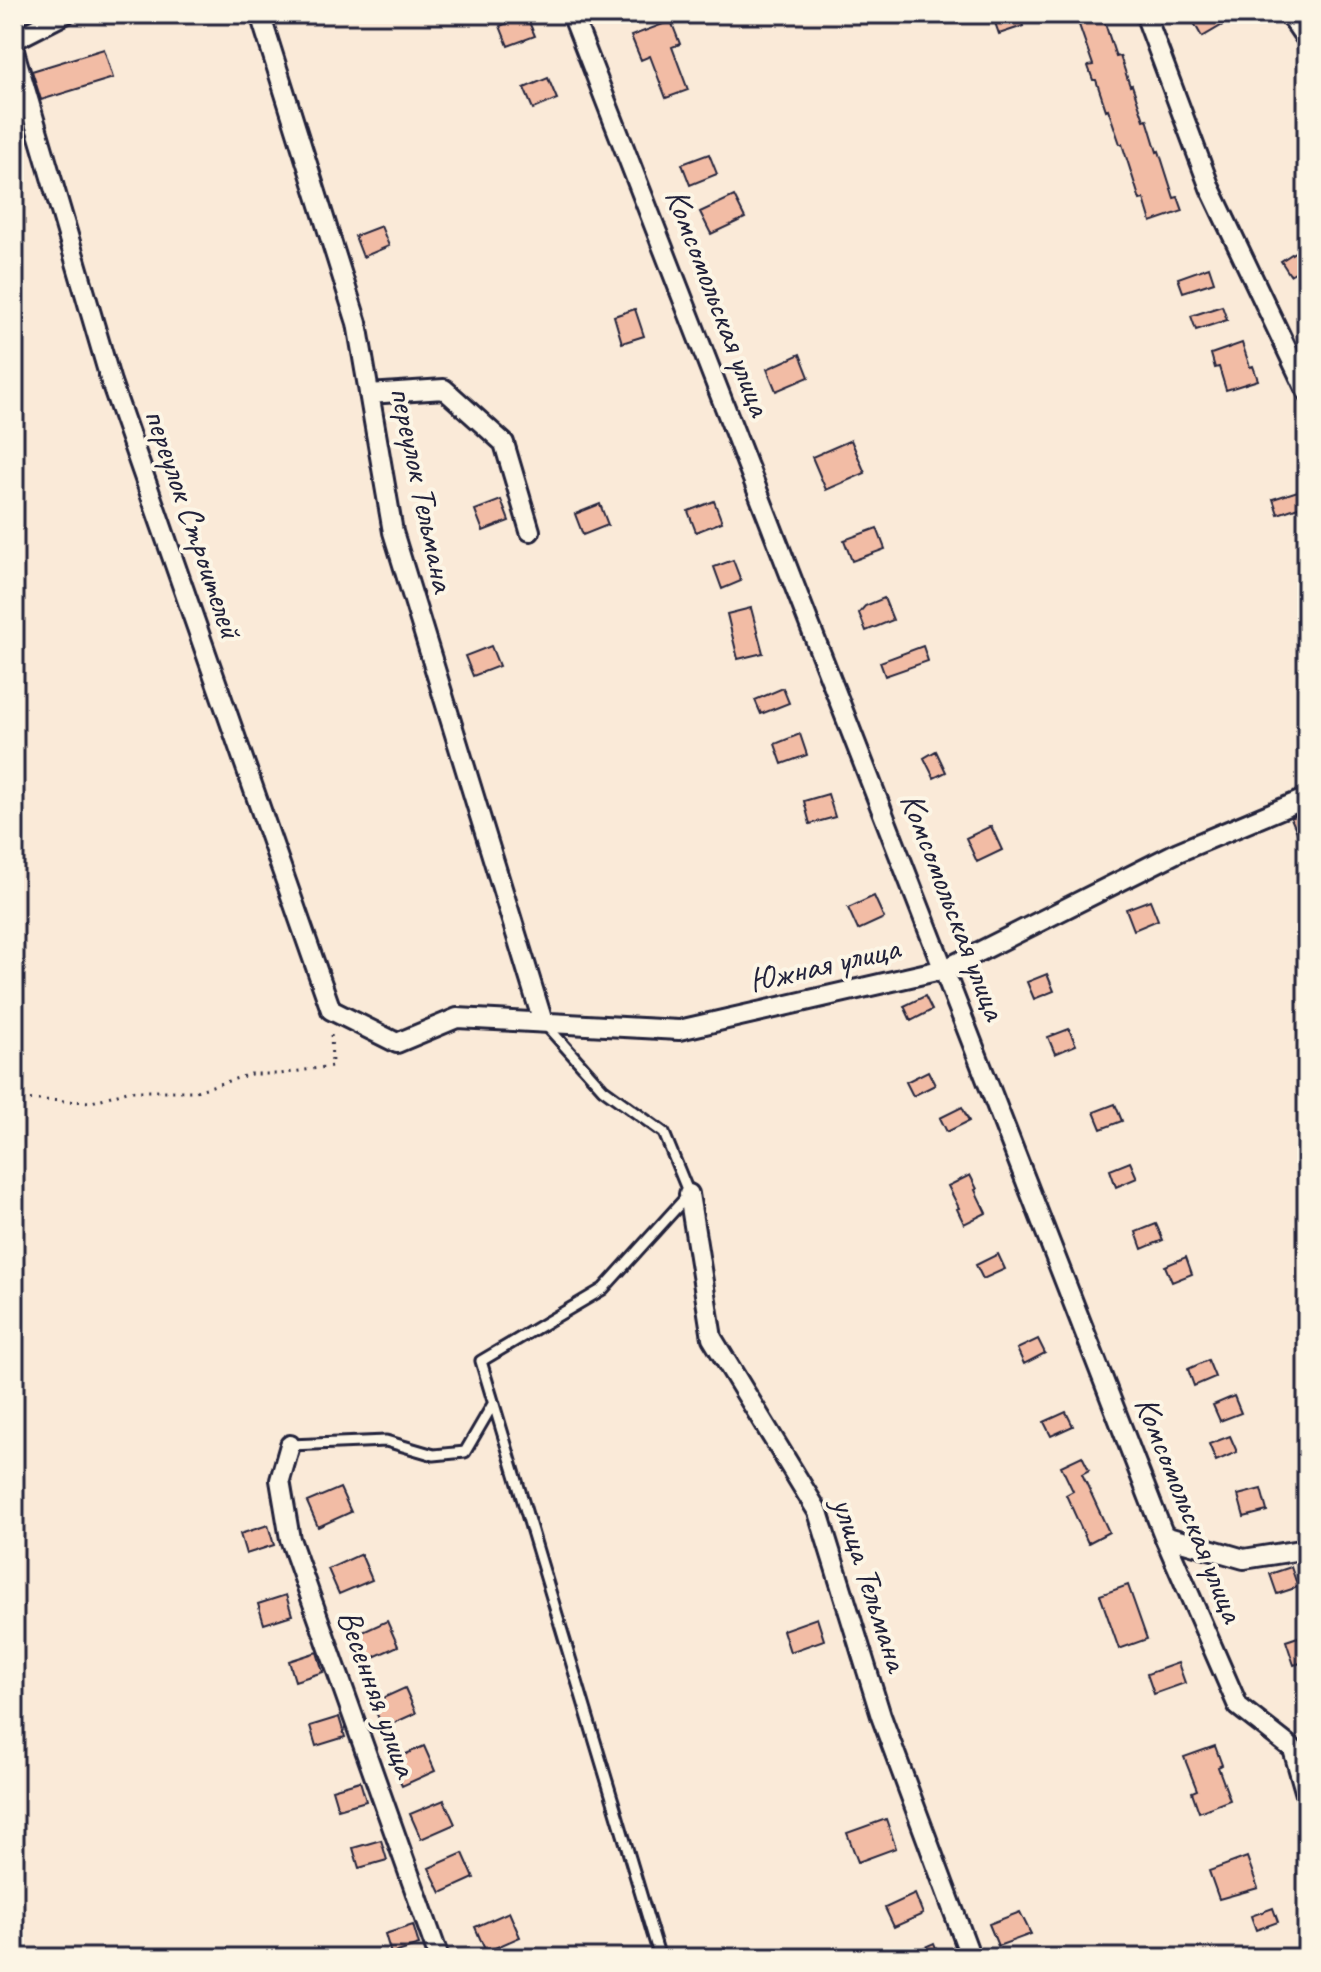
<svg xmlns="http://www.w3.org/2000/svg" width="1321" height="1972" font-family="Caveat,sans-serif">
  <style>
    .building { fill: #f2bca5; stroke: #22223b; stroke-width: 2 }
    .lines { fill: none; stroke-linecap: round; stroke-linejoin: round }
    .lane-casing { stroke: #22223b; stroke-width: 15 }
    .street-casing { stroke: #22223b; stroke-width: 24 }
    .secondary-casing { stroke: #22223b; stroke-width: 32 }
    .path { stroke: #22223b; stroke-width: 3; stroke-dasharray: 2 6; stroke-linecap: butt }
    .lane { stroke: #fcf5e5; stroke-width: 9 }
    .street { stroke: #fcf5e5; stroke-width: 18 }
    .secondary { stroke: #fcf5e5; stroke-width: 26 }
    .labels { text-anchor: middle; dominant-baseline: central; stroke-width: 8; stroke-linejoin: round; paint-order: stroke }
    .street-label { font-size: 34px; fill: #22223b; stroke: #fcf5e5 }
  </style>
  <rect width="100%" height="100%" fill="#faead8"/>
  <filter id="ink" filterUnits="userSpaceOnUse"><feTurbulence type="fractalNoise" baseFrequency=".0125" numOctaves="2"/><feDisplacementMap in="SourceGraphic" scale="16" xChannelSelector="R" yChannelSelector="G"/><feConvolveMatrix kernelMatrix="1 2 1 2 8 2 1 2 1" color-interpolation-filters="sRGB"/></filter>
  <g filter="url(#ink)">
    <path class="building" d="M992 14H1019L1023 26 999 34Z
      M1091 14H1102L1116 57 1120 56 1130 86 1132 85 1144 120 1147 119 1157 152 1159 151 1174 198 1178 197 1183 211 1151 222 1144 199 1140 200 1122 144H1120L1108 109 1106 110 1096 80H1093L1088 66 1093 65 1077 19Z
      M1189 14H1241L1202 37Z
      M526 15 535 36 508 46 500 26Z
      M671 21 680 44 672 47 688 90 666 98 650 56 641 60 631 36Z
      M104 49 113 78 41 100 32 71Z
      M548 78 557 99 533 109 524 88Z
      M709 154 717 174 690 185 682 164Z
      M734 196 745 218 711 234 700 212Z
      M381 226 389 246 363 257 355 236Z
      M1307 244V265L1290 275 1281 261Z
      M1209 267 1214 282 1183 292 1178 278Z
      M1222 306 1227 320 1196 330 1191 316Z
      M635 309 644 336 622 343 614 316Z
      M1242 343 1250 367 1253 366 1258 380 1226 390 1219 367 1215 368 1211 354Z
      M800 354 809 377 776 391 767 369Z
      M851 440 865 473 826 490 812 457Z
      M1307 488V504L1278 514 1273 499Z
      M501 500 509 521 483 531 475 510Z
      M714 501 722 522 696 532 688 511Z
      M600 504 608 525 583 535 575 514Z
      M877 528 885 549 852 561 844 540Z
      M733 560 741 581 722 589 714 567Z
      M884 598 893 620 866 631 859 613 865 606Z
      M751 608 763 653 738 659 727 614Z
      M491 646 499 666 473 676 465 656Z
      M923 646 928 661 885 676 880 662Z
      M783 688 789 703 761 714 755 700Z
      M800 734 807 755 782 764 775 744Z
      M936 751 946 772 934 778 924 758Z
      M828 794 835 817 810 824 804 801Z
      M1307 811V855L1291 818Z
      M991 826 1002 850 977 862 966 838Z
      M874 896 884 918 858 930 848 908Z
      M1150 900 1158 920 1134 930 1126 909Z
      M1047 974 1054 991 1034 999 1027 982Z
      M925 996 932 1010 911 1021 904 1006Z
      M1069 1029 1076 1045 1055 1054 1048 1037Z
      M928 1071 935 1085 913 1096 906 1082Z
      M1115 1104 1122 1121 1101 1129 1094 1112Z
      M962 1107 969 1121 947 1132 940 1118Z
      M1130 1162 1137 1178 1116 1187 1110 1170Z
      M970 1175 977 1189 975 1190 986 1213 964 1224 957 1209 959 1208 948 1186Z
      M1156 1224 1163 1240 1142 1249 1136 1232Z
      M998 1254 1005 1269 983 1279 976 1265Z
      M1186 1257 1192 1274 1172 1282 1165 1266Z
      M1038 1339 1045 1353 1024 1364 1017 1349Z
      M1208 1360 1215 1377 1194 1386 1188 1369Z
      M1234 1396 1241 1413 1220 1421 1213 1405Z
      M1066 1412 1073 1426 1051 1436 1044 1422Z
      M1230 1436 1237 1452 1216 1461 1209 1444Z
      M1082 1456 1089 1470 1082 1474 1109 1532 1088 1543 1066 1495 1073 1491 1061 1466Z
      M340 1488 351 1512 318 1527 307 1502Z
      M1261 1489 1267 1511 1244 1517 1238 1495Z
      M268 1525 274 1545 246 1554 240 1534Z
      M361 1554 372 1580 339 1594 328 1569Z
      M1291 1567 1298 1587 1277 1594 1270 1574Z
      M1128 1585 1147 1639 1119 1649 1100 1595Z
      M286 1595 292 1615 264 1624 258 1604Z
      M817 1618 824 1640 790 1652 783 1630Z
      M387 1621 398 1646 365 1661 354 1636Z
      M1307 1634V1661L1294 1665 1286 1641Z
      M317 1652 323 1672 295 1681 289 1661Z
      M1178 1663 1185 1683 1154 1694 1147 1674Z
      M405 1688 416 1713 383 1728 372 1703Z
      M339 1717 345 1737 316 1746 310 1726Z
      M424 1746 435 1771 402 1786 390 1761Z
      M1215 1746 1222 1765 1218 1767 1230 1800 1199 1812 1192 1792 1197 1790 1184 1757Z
      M360 1781 366 1801 338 1809 332 1789Z
      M444 1800 455 1824 421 1839 410 1814Z
      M886 1819 896 1848 858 1862 847 1833Z
      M381 1840 387 1860 359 1868 353 1848Z
      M463 1853 474 1878 441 1893 429 1868Z
      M1247 1857 1258 1888 1219 1899 1209 1871Z
      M915 1894 923 1914 894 1927 885 1908Z
      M1273 1908 1278 1922 1256 1930 1251 1916Z
      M509 1912 520 1937 486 1952 475 1927Z
      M1020 1912 1031 1934 998 1946 989 1924Z
      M413 1925 419 1945 391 1954 385 1934Z
      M934 1943 940 1958H900Z"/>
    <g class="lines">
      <g class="lane-casing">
        <path id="lane" d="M545 1024 603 1089 664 1133 689 1194 603 1289 481 1361 660 1958
          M290 1445 386 1441 434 1455 465 1452 493 1404"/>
      </g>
      <g class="street-casing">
        <path id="street" d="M260 14 357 323 393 532 543 1022
          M572 14 1164 1536 1238 1706 1293 1749 1307 1798
          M1145 14 1210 188 1307 392
          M14 40 65 14
          M14 51 111 382 331 1010 397 1043 457 1018 679 1030 945 969 1178 852 1307 798
          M369 394 444 389 504 443 530 531
          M689 1194 712 1338 818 1512 881 1716 971 1958
          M290 1445 280 1480 290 1539 439 1958
          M1164 1536 1244 1559 1307 1549"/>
      </g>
      <g class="secondary-casing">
        <path id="secondary" d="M1294 14 1307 33"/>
      </g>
      <path class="path" d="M14 1099 92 1102 127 1091H196L251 1074H280L332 1066 331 1030"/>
      <use href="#lane" class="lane"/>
      <use href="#street" class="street"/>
      <use href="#secondary" class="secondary"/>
    </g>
  </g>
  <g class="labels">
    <g class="street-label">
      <text transform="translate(719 302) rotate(69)">Комсомольская улица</text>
      <text transform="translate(423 489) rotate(78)">переулок Тельмана</text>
      <text transform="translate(194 523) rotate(71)">переулок Строителей</text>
      <text transform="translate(954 906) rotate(69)">Комсомольская улица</text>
      <text transform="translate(824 964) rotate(-13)">Южная улица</text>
      <text transform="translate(1190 1509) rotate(68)">Комсомольская улица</text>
      <text transform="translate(871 1584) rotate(72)">улица Тельмана</text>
      <text transform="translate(378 1693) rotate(70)">Весенняя улица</text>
    </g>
  </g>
  <rect width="1321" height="1972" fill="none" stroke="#fcf5e5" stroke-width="48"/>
  <rect x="24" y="24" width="1273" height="1924" fill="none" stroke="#22223b" stroke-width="3" filter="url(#ink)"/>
</svg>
